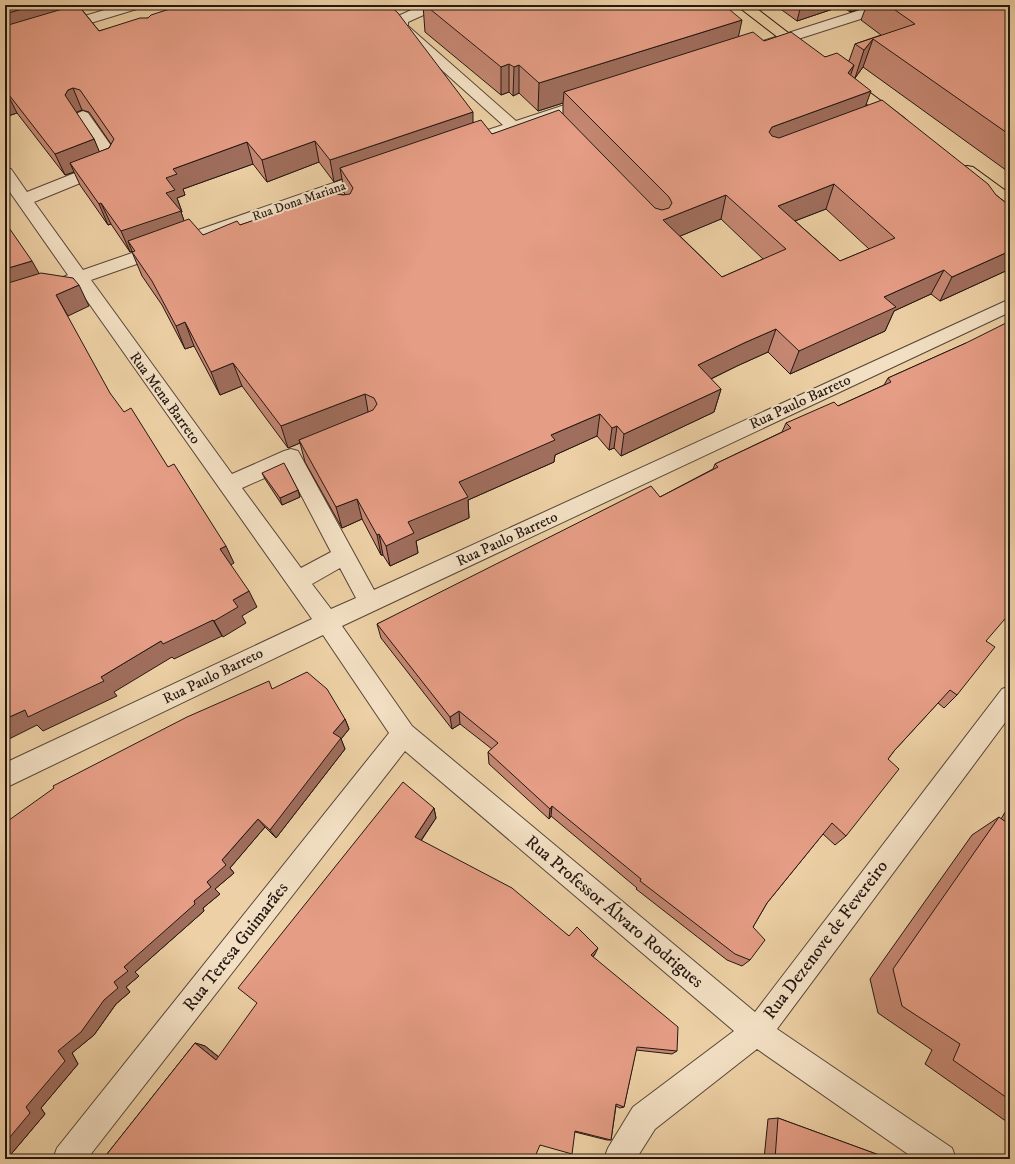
<svg xmlns="http://www.w3.org/2000/svg" width="1015" height="1164" font-family="'IM FELL DW Pica',serif">
  <style>
    .lines { fill: none; stroke-linecap: round; stroke-linejoin: round }
    .minor-casing { stroke: #574537; stroke-width: 2 }
    .major-casing { stroke: #251712; stroke-width: 2 }
    .minor { fill: #f3e0c4; fill-rule: evenodd }
    .major { fill: #edd0a5; fill-rule: evenodd }
    .wall { fill: #c58772; stroke: #251712; fill-rule: evenodd }
    .shaded-wall { fill: #a06e5d; stroke: #251712 }
    .building { fill: #e59d85; stroke: #251712; fill-rule: evenodd }
    .labels { text-anchor: middle; dominant-baseline: central; stroke-width: 4; stroke-linejoin: round; paint-order: stroke }
    .far-street-label { font-size: 13px; fill: #251712; stroke: #f3e0c4 }
    .street-label { font-size: 15px; fill: #251712; stroke: #f3e0c4 }
    .near-street-label { font-size: 18px; fill: #251712; stroke: #f3e0c4 }
  </style>
  <rect width="100%" height="100%" fill="#edd0a5"/>
  <filter id="stains"><feTurbulence type="fractalNoise" baseFrequency=".005" numOctaves="4"/><feColorMatrix values="0 0 0 0 .2 0 0 0 0 .09 0 0 0 0 .02 0 0 0 .5 -.17"/></filter>
  <radialGradient id="worn" r=".72"><stop offset=".6" stop-color="#630" stop-opacity="0"/><stop offset="1" stop-color="#630" stop-opacity=".3"/></radialGradient>
  <g class="lines">
    <g class="minor-casing">
      <path id="minor" d="M121 5H142L140 8 5 49V40Z
        M422 5H441L439 8 408 22V26L516 121 592 96 597 98 600 101 597 104 469 146 463 148 457 146 455 143 457 140 503 125 394 27V20L396 17Z
        M876 5H897L895 8 773 47 768 48 763 47 761 44 763 41Z
        M83 111 88 113 119 157 121 160 117 168 34 202 83 270 365 172 371 171 377 172 379 176 377 180 91 280 232 474 284 451 291 449 298 451 374 590 1010 299V312L342 626 412 726 755 1012 1002 689 1010 686V716L777 1029 952 1148 956 1159H915L757 1049 655 1129 636 1159H604L608 1148 633 1107 734 1031 405 751 87 1159H53L57 1148 389 733 323 635 5 788V763L312 619 76 285 67 288 61 286 58 282 61 278 68 275 5 185V168L11 169 27 192 105 161 75 116 78 113ZM287 468 331 552 301 568 242 488ZM340 568 356 598 331 609 312 584Z"/>
    </g>
    <g class="major-casing">
      <path id="major" d="M736 5H752L813 52 811 55 806 56 801 55Z
        M845 77 850 78 904 118 907 121 904 124 899 126 894 124 840 84 838 81 840 78Z
        M967 166 973 167 1010 194V207L1004 206 961 175 959 171 961 167Z"/>
    </g>
    <use href="#minor" class="minor"/>
    <use href="#major" class="major"/>
  </g>
  <path class="wall" d="M5 5H83L79 6 99 31 148 18 178 6 177 5H389L473 122 492 134 563 114V103L538 111 519 93 513 96 509 92 501 95 425 32 423 5H724L739 37 764 41 825 57 849 61 855 44 881 35 861 20 866 7 850 12 842 6 797 21 775 5H1010V173L863 67 855 78 866 106 996 195 1010 206V269L940 301 931 294 894 311 885 331 790 374 768 352 737 366 711 379 721 389 714 412 621 456 614 448 609 450 597 436 555 455 554 462 468 500 469 518 416 541 418 553 390 566 383 555H381L362 519 342 528 305 462 300 443 288 448 242 386 220 395 194 346 185 349 162 305 142 276 132 252H133L132 251 130 252 111 224 108 225 80 185 74 172 65 175 17 113 5 117ZM82 110 89 112 111 144 109 148 99 152 94 139 76 113 77 112ZM319 162 334 182 342 179 344 193 346 195 337 194 240 225 203 235 184 221 181 212H182L177 198 185 195 183 189 253 164 267 182ZM826 209 869 249 840 261 795 221ZM721 219 763 259 722 277 680 236Z
    M966 343 986 641 957 695 944 708 938 703 894 751 888 759 846 836 835 845 823 834 767 903 753 927 750 960 742 966 727 960 636 889 637 888 551 816 549 819 489 764 488 752 492 749 460 724 452 729 381 638 377 624 660 497 713 469 715 464 782 432 786 423 838 406 884 385 888 378Z
    M262 473 298 490 300 497 282 505 265 479Z
    M273 689 345 719 349 729 341 739 345 749 276 838 265 827 230 868 234 873 215 889 220 894 203 908 204 911 135 972 139 976 126 987 130 992 116 1004 94 1035 72 1053 78 1064 41 1108 45 1114 7 1159H5Z
    M1010 804V1124L925 1064 932 1050 878 1013 870 979 972 835 999 817 1001 819Z
    M434 808 436 818 421 841 569 936 595 954 593 957 677 1051 672 1054 636 1050 624 1107 620 1108 616 1106 611 1140H607L575 1132 540 1145 103 1159 195 1043 205 1046 219 1057Z
    M778 1118 890 1159H764L768 1119Z"/>
  <path class="shaded-wall" d="M35 5H83L75 8 5 38V14Z
    M801 5H843L842 6 797 21Z
    M852 5H866V7L850 12Z
    M742 20 736 48 564 92 563 103 538 111 539 83Z
    M873 39 863 67 855 78 864 50Z
    M509 64V92L501 95V67Z
    M519 65V93L513 96 514 67Z
    M854 65 846 89 848 73Z
    M73 88 82 110 77 112 74 117 65 95 68 90Z
    M6 91 17 113 5 117V92Z
    M871 91 862 116 765 152 769 132 772 127Z
    M473 112V133L340 168 342 179 334 182 330 160Z
    M94 139 103 160 70 163 74 172 65 175 55 154Z
    M315 141 319 162 267 182 262 160Z
    M247 142 253 164 183 189 185 195 177 198 182 212H181L188 232 128 241 132 251 130 252 121 231 166 193V178L173 169Z
    M834 184 826 209 771 230 778 206Z
    M726 195 721 219 659 245 663 220Z
    M101 203 111 224 108 225 99 204Z
    M1010 251V269L940 301 952 277Z
    M32 261 44 282 5 294V269Z
    M944 270 931 294 894 311 885 331 790 374 799 351 884 297Z
    M79 285 89 306 68 316 56 295Z
    M185 322 194 346 185 349 176 326Z
    M776 329 768 352 737 366 692 388 698 365 744 343Z
    M233 363 242 386 220 395 211 372Z
    M721 389 714 412 621 456 624 434Z
    M365 394 369 417 299 440 300 443 288 448 281 426Z
    M600 414 597 436 555 455 554 462 468 500 469 518 416 541 418 553 390 566 386 546 408 522 459 482 551 435Z
    M617 426 614 448 609 450 612 428Z
    M298 490 300 497 282 505 280 498Z
    M357 499 362 519 342 528 336 507Z
    M379 534 383 555H381L377 535Z
    M226 546 234 563 229 566 220 549Z
    M249 591 257 607 242 616 246 623 223 637 214 621 233 600Z
    M213 620 222 636 174 659 172 657 114 692 117 696 43 731 37 725 5 741V719L25 710 101 677 161 641Z
    M459 711 460 724 452 729 450 717Z
    M345 719 349 729 341 739 345 749 276 838 270 830 333 733Z
    M552 806 551 816 549 819 550 809Z
    M434 808 436 818 417 846 415 837Z
    M258 819 265 827 230 868 234 873 215 889 220 894 203 908 204 911 135 972 139 976 126 987 130 992 116 1004 94 1035 72 1053 78 1064 41 1108 45 1114 7 1159H5V1143L58 1051 114 982 124 967 194 901 207 882 222 860Z
    M598 948 595 954 589 961 591 955Z
    M195 1043 205 1046 226 1063 216 1060Z"/>
  <path class="building" d="M5 5H35L5 14Z
    M76 5H78L99 31 140 18H148L151 15 182 5H389L398 13 473 112 330 160 315 141 262 160 247 142 173 169 177 174 166 178 175 190 166 193 181 211 121 231 101 203 99 204 70 163 109 148 114 139 80 90 73 88 68 90 65 95 94 139 55 154 6 91 5 92V26Z
    M425 5H724L742 20 539 83 519 65 514 67 509 64 501 67Z
    M888 5H1010V135L873 39 864 50 855 44 915 24Z
    M753 32 764 41 791 32 825 57 837 53 854 65 848 73 871 91 772 127 769 132 772 136 779 138 882 100 988 184 996 195 1010 206V251L952 277 944 270 884 297 896 307 799 351 776 329 744 343 698 365 721 389 624 434 617 426 612 428 600 414 551 435 555 440 459 482 468 497 408 522 414 533 386 546 379 534 377 535 357 499 336 507 299 440 373 410 377 404 374 398 365 394 281 426 233 363 211 372 185 322 176 326 152 281 132 252 135 251 128 241 189 219 203 235 237 221 240 225 335 192 337 194 343 195 350 194 353 188 340 168 481 120 492 134 559 110 655 208 662 210 669 208 672 203 669 197 564 92ZM834 184 895 238 840 261 778 206ZM726 195 786 249 722 277 663 220Z
    M5 222 32 261 5 269Z
    M41 273 73 278 79 285 56 295 110 393 124 412 131 408 168 467 174 464 226 546 220 549 249 591 233 600 238 607 214 621 213 620 163 644 161 641 101 677 104 681 28 717 25 710 5 719V284Z
    M1010 321V613L986 641 995 647 957 695 950 690 894 751 888 759 899 769 846 836 832 823 767 903 753 927 765 940 750 960 735 954 640 881 641 879 552 806 550 809 488 752 498 743 459 711 450 717 377 624 651 486 660 497 718 467 715 464 791 428 786 423 834 402 838 406 891 382 888 378 966 343Z
    M284 463 298 490 280 498 262 473Z
    M307 672 327 689 345 719 333 733 341 738 270 830 258 819 222 860 226 865 207 882 211 887 194 901 195 904 124 967 128 971 114 982 118 988 104 1000 81 1032 58 1051 65 1061 26 1107 30 1113 5 1143V823L54 788 53 786 187 717 269 681 272 689Z
    M403 782 434 808 415 837 512 888 569 936 577 927 598 948 591 955 678 1027 677 1051 637 1047 624 1107 616 1104 611 1140 575 1131 572 1154 540 1145 534 1159H103L195 1043 216 1060 257 1003 238 988Z
    M999 817 1010 825V1100L953 1060 960 1044 902 1006 893 969Z
    M778 1118 890 1159H775Z"/>
  <g class="labels">
    <g class="far-street-label">
      <text transform="translate(299 201) rotate(-19)">Rua Dona Mariana</text>
    </g>
    <g class="street-label">
      <text transform="translate(165 398) rotate(54)">Rua Mena Barreto</text>
      <text transform="translate(800 402) rotate(-25)">Rua Paulo Barreto</text>
      <text transform="translate(507 539) rotate(-25)">Rua Paulo Barreto</text>
      <text transform="translate(213 676) rotate(-26)">Rua Paulo Barreto</text>
    </g>
    <g class="near-street-label">
      <text transform="translate(614 912) rotate(40)">Rua Professor Álvaro Rodrigues</text>
      <text transform="translate(826 940) rotate(-53)">Rua Dezenove de Fevereiro</text>
      <text transform="translate(236 947) rotate(-52)">Rua Teresa Guimarães</text>
    </g>
  </g>
  <rect width="1015" height="1164" fill="none" stroke="#edd0a5" stroke-width="20"/>
  <rect x="6" y="6" width="1003" height="1152" fill="none" stroke="#251712" stroke-width="2"/>
  <rect x="10" y="10" width="995" height="1144" fill="none" stroke="#251712"/>
  <rect width="100%" height="100%" filter="url(#stains)"/>
  <rect width="100%" height="100%" fill="url(#worn)"/>
</svg>
